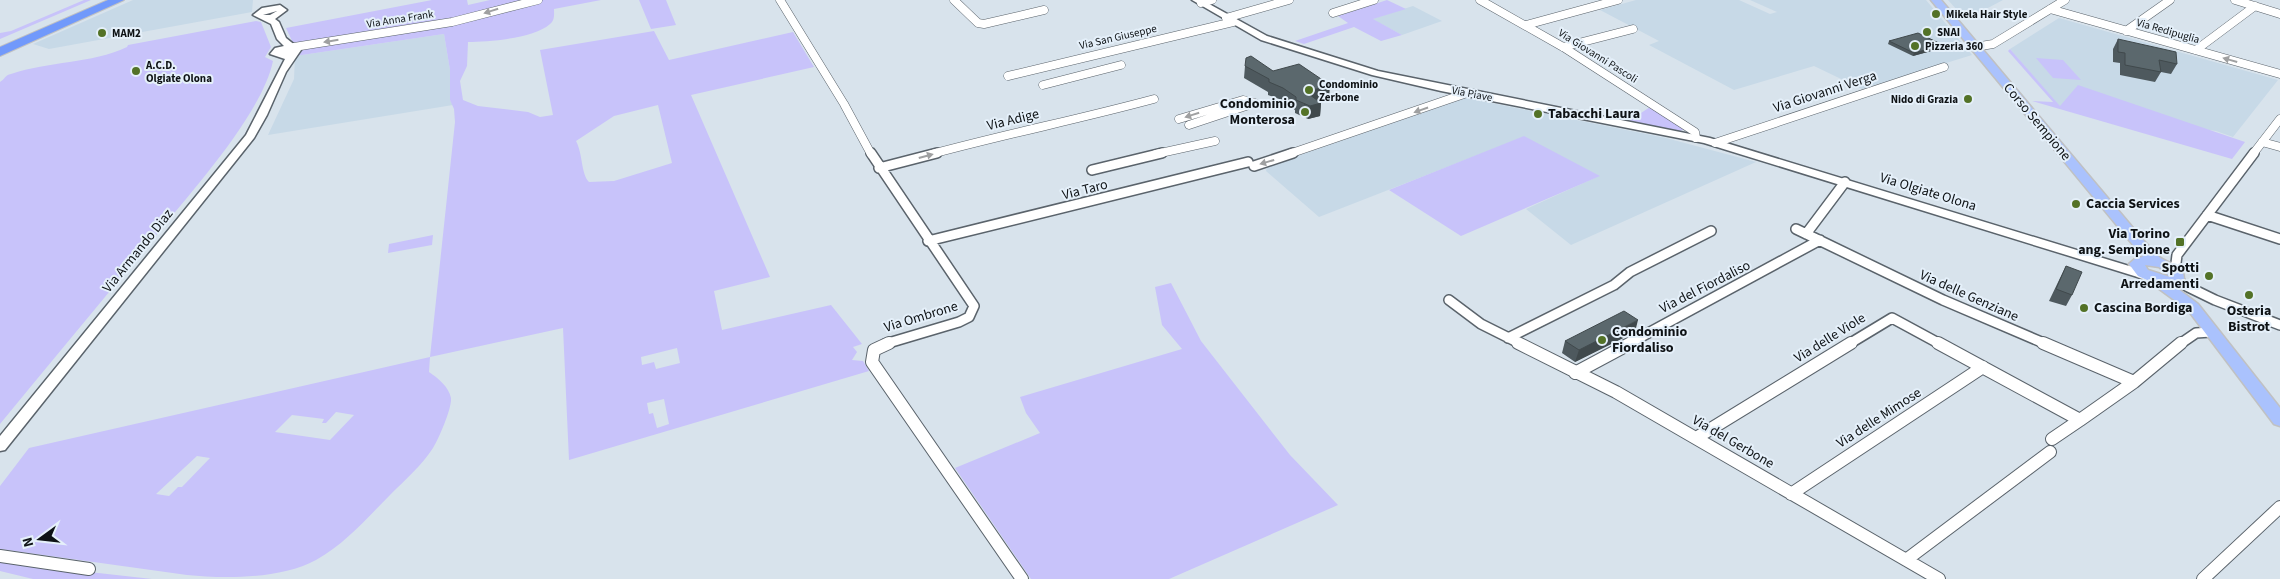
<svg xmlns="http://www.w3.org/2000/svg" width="2280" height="579" font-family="'Source Sans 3',sans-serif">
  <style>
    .built { fill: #c7d9e7 }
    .green { fill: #c8c3fa; fill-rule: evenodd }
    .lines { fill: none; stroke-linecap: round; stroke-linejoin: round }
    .minor-far2-casing { stroke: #5a636b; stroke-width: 9 }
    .minor-far1-casing { stroke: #5a636b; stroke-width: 12 }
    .minor-casing { stroke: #5a636b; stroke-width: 14 }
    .tertiary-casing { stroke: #5a636b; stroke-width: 3 }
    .primary-casing { stroke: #c0c1c2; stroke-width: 3 }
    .motorway-casing { stroke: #c0c1c2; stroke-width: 2 }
    .minor-far2 { stroke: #fff; stroke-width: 8 }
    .minor-far1 { stroke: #fff; stroke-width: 9 }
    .minor { stroke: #fff; stroke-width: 12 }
    .tertiary { fill: #fff; fill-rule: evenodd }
    .primary { fill: #aac2fd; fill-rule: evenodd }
    .motorway { fill: #7199fb; fill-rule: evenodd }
    .wall { fill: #4e595e }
    .shaded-wall { fill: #40494c }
    .building { fill: #5b686d; stroke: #40494c }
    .oneway { fill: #9fa0a1 }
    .poi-dot { fill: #537227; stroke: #e5f0fa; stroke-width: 2 }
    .labels { text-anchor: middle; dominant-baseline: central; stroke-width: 4; stroke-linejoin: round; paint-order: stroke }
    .far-poi-label { font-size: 11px; font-weight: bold; fill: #0e1215; stroke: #e5f0fa; text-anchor: start }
    .far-street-label { font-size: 11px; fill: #0e1215; stroke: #e5f0fa }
    .street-label { font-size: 14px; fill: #0e1215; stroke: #e5f0fa }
    .poi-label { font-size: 14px; font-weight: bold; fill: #0e1215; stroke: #e5f0fa; text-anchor: start }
  </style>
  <rect width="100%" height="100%" fill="#d8e3ec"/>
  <path class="built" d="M133 0H253L252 12 49 49 33 44Z
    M1636 0H1739L1770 14 1777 12 1750 0H1926L1972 55 1862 89 1814 66 1734 90 1649 45 1659 41 1600 10Z
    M1948 0H2003L1986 9V14L1957 10Z
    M1413 6 1442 21 1402 35 1372 19Z
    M2059 18 2278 80 2233 137 2216 131 2062 109 2010 49Z
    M444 34 450 70V100L453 105 268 135 294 79 295 56Z
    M1466 98 1666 138 1756 162 1571 245 1526 209 1599 176 1524 137 1319 217 1266 171 1267 167 1294 157Z"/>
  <path class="green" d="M84 0H91L0 39V33L11 31Z
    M432 0H467L468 5 490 0H601L554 9C554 14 555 20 550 24 535 38 489 42 468 42L467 66 460 81 463 100 478 106 528 112 540 117 553 115 540 50 654 31 669 60 793 32 814 67 691 95 770 277 714 291 722 330 831 305 862 344 853 347 857 352 852 360 863 361 869 371 569 460 563 328 430 357 429 372C438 378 449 387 451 398 452 408 439 438 433 448 422 465 405 480 390 495 367 518 345 544 316 560 281 579 225 579 187 575L0 549V486L29 448 430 357 455 122 454 109 450 100V70L444 34 295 56 304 48 294 45 286 28ZM658 105 672 163 614 181 589 182C581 174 583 154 576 141L614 116ZM677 348 680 363 656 369 654 362 642 365 641 357ZM664 399 669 424 657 428 653 413 649 414 647 403ZM336 412 354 415 330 440 275 432 292 415 324 419 322 423H326ZM197 456 210 458 182 487H178L169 496 156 494Z
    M639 0H666L676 25 651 29Z
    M1387 0 1406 9 1373 19 1402 35 1381 41 1354 27 1304 44 1295 41 1348 23 1338 16Z
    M256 21 261 22 271 47 265 57 273 61C262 114 192 191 157 234 105 297 52 361 0 424V82C5 79 5 75 11 74 49 61 91 64 127 47L128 45Z
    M2010 49 2060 106 2078 85 2245 142 2232 159 2032 101 2053 102 2008 51Z
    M2036 58 2063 60 2081 80 2053 78Z
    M1650 107 1685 129 1680 131 1629 121Z
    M1524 136 1600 176 1461 236 1389 190Z
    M433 235 432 245 388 253 389 244Z
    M1171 283 1201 341 1290 455 1338 505 1169 579H1031L955 468 1040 433 1026 413 1020 397 1182 349 1162 325 1155 287Z
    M0 562 152 579H33L0 571Z"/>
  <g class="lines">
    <g class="minor-far2-casing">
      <path id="minor-far2" d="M780 0 844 104 871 154
        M954 0 978 23 984 24 1044 10
        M1480 0 1563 47 1695 132 1696 138
        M2235 0 2280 14
        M1201 3 1212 0
        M2050 9 2280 74
        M1333 13 1374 0
        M1226 18 1289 0
        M1526 25 1618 0
        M2126 31 2170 0
        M294 47 452 22 538 0
        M1563 47 1633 29
        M1975 47 1993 44 2065 0
        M2196 50 2255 6
        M1008 76 1233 22
        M1043 85 1121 65
        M1179 119 1243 100 1255 103 1189 125
        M2262 142 2280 147
        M1715 143 1944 67
        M932 154C1006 134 1080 119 1154 99
        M1156 154 1215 141
        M1289 154 1467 93
        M2253 154 2280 119"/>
    </g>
    <g class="minor-far1-casing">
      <path id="minor-far1" d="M871 153 974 306 969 317 959 322 885 344
        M1254 166 1293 153
        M879 168 937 153
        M1092 170 1162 153
        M2207 215 2280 239
        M1796 229 1943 300 2046 344
        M1806 234 1845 182
        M928 241 1248 162
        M2175 271 2177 255 2254 153
        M2174 280 2215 300 2280 325
        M1449 300 1481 324 1521 344
        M1508 338 1614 285 1630 272 1711 231
        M1628 344 1820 240
        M1849 344 1892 318 1940 344
        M2180 344 2196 333 2211 332"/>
    </g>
    <g class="minor-casing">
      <path id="minor" d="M889 343 874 350 872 362 1022 579
        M1518 343 1616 392 1939 579
        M1938 343 2080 420 2134 382 2181 343
        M2043 343 2134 382
        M1575 373 1631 343
        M1696 438 1851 343
        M2052 439 2080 420
        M1791 494 1983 367
        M0 556 89 569
        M1906 560 2050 452
        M2203 579 2280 507"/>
    </g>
    <g class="tertiary-casing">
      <path id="tertiary" d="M1192 0H1202L1267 36 1378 71 1710 138 2152 273 2154 276 2148 280 2144 279 1704 143 1441 91 1372 75 1261 40Z
        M280 5 287 10 275 19 279 22 286 38 301 50 286 72 267 115 254 138 5 450 0 451V436L246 135 285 59 270 54 275 48 284 46 277 39 271 24 253 15 262 8ZM277 11 270 15H263Z"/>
    </g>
    <g class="primary-casing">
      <path id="primary" d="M1931 0H1941L2144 241C2149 246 2153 251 2158 256 2167 264 2184 264 2184 279L2173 285 2198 304 2280 408V426L2274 424 2188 310 2147 280 2138 276 2129 264 2136 258 2143 257ZM2145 265 2159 267 2170 277 2148 270Z"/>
    </g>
    <g class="motorway-casing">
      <path id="motorway" d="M108 0H124L0 56V47Z"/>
    </g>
    <use href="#minor-far2" class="minor-far2"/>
    <use href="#minor-far1" class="minor-far1"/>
    <use href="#minor" class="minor"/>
    <use href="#tertiary" class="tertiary"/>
    <use href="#primary" class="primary"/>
    <use href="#motorway" class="motorway"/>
  </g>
  <path class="wall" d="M2118 39 2177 64 2171 74 2161 72 2155 82 2120 75V63L2113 62V49Z
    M1889 41 1942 48 1913 56 1888 44Z
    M1245 66 1273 71 1329 98 1318 101 1321 103 1320 116 1308 119 1295 113V110L1282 100 1268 95V92L1244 78Z
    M2066 266 2072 295 2066 306 2049 301 2060 278Z
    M1635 332 1575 362 1562 353 1565 341Z"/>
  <path class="shaded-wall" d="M1943 45 1942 48 1913 56 1914 53Z
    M1330 85 1329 98 1304 105 1306 92Z
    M1321 103 1320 116 1308 119 1310 106Z
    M1638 320 1635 332 1575 362 1579 350Z"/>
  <path class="building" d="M1918 33 1943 45 1914 53 1889 41Z
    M2118 39 2176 52 2177 64 2159 60 2161 72 2125 65V53L2118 52Z
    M1251 56 1273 71 1299 64 1330 85 1306 92 1321 103 1310 106 1296 100V97L1283 88 1269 82V79L1245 66 1246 58Z
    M2066 266 2082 272 2072 295 2056 289Z
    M1624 311 1638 320 1579 350 1565 341Z"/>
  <defs><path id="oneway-solid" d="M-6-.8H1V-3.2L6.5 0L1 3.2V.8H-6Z" transform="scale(1.25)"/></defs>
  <g class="oneway">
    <use href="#oneway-solid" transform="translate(491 11) rotate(163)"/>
    <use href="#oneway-solid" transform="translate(331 41) rotate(171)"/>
    <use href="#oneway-solid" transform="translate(2230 60) rotate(-164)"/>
    <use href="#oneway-solid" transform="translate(1421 110) rotate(161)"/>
    <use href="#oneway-solid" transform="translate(1192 115) rotate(163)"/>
    <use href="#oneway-solid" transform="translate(926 156) rotate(-15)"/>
    <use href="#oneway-solid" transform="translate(1267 162) rotate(164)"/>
  </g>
  <g class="poi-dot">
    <circle cx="1936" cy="14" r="5"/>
    <circle cx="1927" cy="32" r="5"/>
    <circle cx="102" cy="33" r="5"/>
    <circle cx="1915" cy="46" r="5"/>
    <circle cx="136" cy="71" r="5"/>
    <circle cx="1309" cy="90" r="5"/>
    <circle cx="1968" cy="99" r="5"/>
    <circle cx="1305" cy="112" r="5"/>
    <circle cx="1538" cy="114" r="5"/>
    <circle cx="2076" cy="204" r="5"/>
    <rect x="2175" y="237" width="10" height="10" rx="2.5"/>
    <circle cx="2209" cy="276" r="5"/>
    <circle cx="2249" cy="295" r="5"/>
    <circle cx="2084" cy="308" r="5"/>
    <circle cx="1602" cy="340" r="5"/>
  </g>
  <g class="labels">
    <g class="far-poi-label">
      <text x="1946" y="14">Mikela Hair Style</text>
      <text x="1937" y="32">SNAI</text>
      <text x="112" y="33">MAM2</text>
      <text x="1925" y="46">Pizzeria 360</text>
      <text x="146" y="65">A.C.D.<tspan x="146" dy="13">Olgiate Olona</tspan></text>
      <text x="1319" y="84">Condominio<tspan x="1319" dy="13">Zerbone</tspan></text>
      <text x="1958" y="99" text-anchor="end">Nido di Grazia</text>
    </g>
    <g class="far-street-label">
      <text transform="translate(400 19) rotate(-9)">Via Anna Frank</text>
      <text transform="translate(2168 31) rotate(16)">Via Redipuglia</text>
      <text transform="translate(1118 37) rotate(-13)">Via San Giuseppe</text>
      <text transform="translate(1598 56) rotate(32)">Via Giovanni Pascoli</text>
      <text transform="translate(1472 94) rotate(11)">Via Piave</text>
    </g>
    <g class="street-label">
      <text transform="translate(1825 92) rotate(-18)">Via Giovanni Verga</text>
      <text transform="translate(1013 120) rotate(-14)">Via Adige</text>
      <text transform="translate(2037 122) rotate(50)">Corso Sempione</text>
      <text transform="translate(1085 190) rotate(-14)">Via Taro</text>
      <text transform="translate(1928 192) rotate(17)">Via Olgiate Olona</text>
      <text transform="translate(138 251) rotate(-51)">Via Armando Diaz</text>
      <text transform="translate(1705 287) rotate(-27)">Via del Fiordaliso</text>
      <text transform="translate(1969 296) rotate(24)">Via delle Genziane</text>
      <text transform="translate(921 317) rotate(-17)">Via Ombrone</text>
      <text transform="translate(1830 338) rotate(-32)">Via delle Viole</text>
      <text transform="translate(1879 418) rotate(-33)">Via delle Mimose</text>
      <text transform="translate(1733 442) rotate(30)">Via del Gerbone</text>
    </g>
    <g class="poi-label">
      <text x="1295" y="104" text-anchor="end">Condominio<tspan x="1295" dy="16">Monterosa</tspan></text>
      <text x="1548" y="114">Tabacchi Laura</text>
      <text x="2086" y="204">Caccia Services</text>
      <text x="2170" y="234" text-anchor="end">Via Torino<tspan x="2170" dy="16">ang. Sempione</tspan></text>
      <text x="2199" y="268" text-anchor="end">Spotti<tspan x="2199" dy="16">Arredamenti</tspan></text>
      <text x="2094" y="308">Cascina Bordiga</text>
      <text x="2249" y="311" text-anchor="middle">Osteria<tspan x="2249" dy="16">Bistrot</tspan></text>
      <text x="1612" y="332">Condominio<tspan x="1612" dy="16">Fiordaliso</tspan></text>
    </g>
  </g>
  <g transform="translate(40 539) rotate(255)" stroke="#e5f0fa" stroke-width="4" paint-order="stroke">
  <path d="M0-4L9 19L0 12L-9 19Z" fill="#0e1215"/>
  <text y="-8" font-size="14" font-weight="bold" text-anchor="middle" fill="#0e1215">N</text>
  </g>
</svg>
